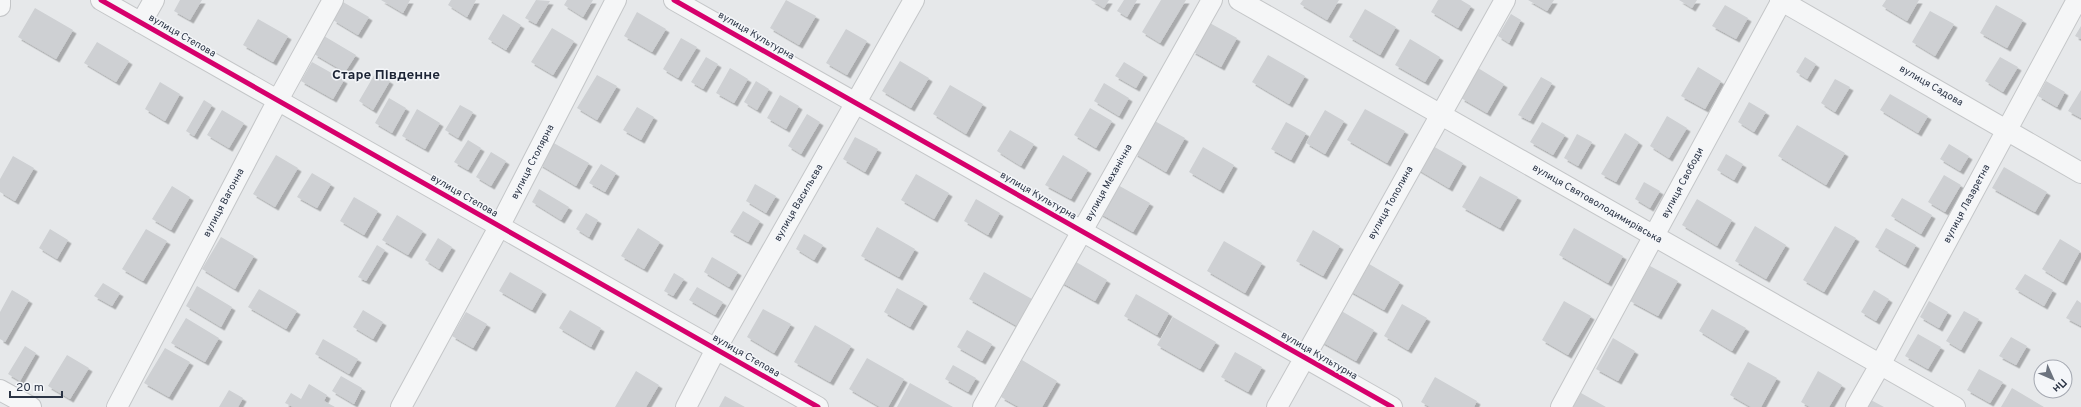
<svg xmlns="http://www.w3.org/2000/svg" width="2081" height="407" font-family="Overpass,sans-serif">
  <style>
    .building { fill: #ced0d3; filter: url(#shadow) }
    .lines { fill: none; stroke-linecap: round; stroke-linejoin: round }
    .minor-casing { stroke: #c4c6c8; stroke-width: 22 }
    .minor { stroke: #f5f6f7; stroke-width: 20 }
    .cycleway-casing { stroke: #f4f6f9; stroke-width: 8 }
    .cycleway { stroke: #d6006c; stroke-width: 5 }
    .labels { text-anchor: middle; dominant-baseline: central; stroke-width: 3; stroke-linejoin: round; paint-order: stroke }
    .street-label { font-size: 10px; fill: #2b3445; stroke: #f4f6f9 }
    .district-label { font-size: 14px; font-weight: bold; fill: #1d2536; stroke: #f4f6f9 }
  </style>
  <defs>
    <filter id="shadow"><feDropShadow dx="3.5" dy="3.5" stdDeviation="0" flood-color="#0004"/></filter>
  </defs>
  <rect width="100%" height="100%" fill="#e6e8ea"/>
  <path class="building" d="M180 0H202L190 20 174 11Z
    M381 0H410L403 13Z
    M451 0H476L467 17 448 5Z
    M536 0 550 1 536 24 525 18Z
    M567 0H593L583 17 564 5Z
    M786 0 816 16 799 45 770 28Z
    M1091 0H1109L1104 8Z
    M1124 0H1137L1127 17 1117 11Z
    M1161 0H1186L1160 43 1142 32Z
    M1303 0H1339L1327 20 1300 4Z
    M1438 0H1461L1471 6 1458 28 1431 12Z
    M1528 0H1554L1547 11Z
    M1679 0H1697L1692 8Z
    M1886 0H1919L1907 21 1882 6Z
    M343 2 369 17 358 35 333 20Z
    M1725 5 1748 18 1736 39 1712 26Z
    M1996 5 2023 20 2007 48 1980 33Z
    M35 8 73 30 56 59 18 37Z
    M1365 9 1396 27 1380 55 1349 37Z
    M1930 11 1954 24 1935 56 1912 42Z
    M637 12 666 29 652 52 624 36Z
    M503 14 521 25 506 50 488 39Z
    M1511 14 1521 20 1509 43 1498 36Z
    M258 19 288 36 273 62 243 45Z
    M1208 22 1237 38 1221 67 1192 51Z
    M2081 26V39L2075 36Z
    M552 28 574 41 553 75 531 62Z
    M846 29 867 41 847 75 826 63Z
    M324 36 356 55 345 72 314 54Z
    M681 38 697 47 678 78 663 69Z
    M1410 39 1440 57 1425 82 1395 65Z
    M97 42 129 61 116 82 84 63Z
    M1268 55 1305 76 1289 104 1252 82Z
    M706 57 718 64 703 89 691 82Z
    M1805 57 1816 64 1807 79 1796 72Z
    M2000 57 2018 67 2003 92 1985 81Z
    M900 61 929 78 911 108 882 91Z
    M312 62 344 80 333 99 301 81Z
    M1124 62 1144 74 1136 88 1115 76Z
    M1698 67 1721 81 1705 109 1681 96Z
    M730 68 748 79 734 103 716 93Z
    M1478 68 1504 84 1487 113 1461 98Z
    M376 72 390 81 373 110 359 101Z
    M597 75 617 86 597 120 577 108Z
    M1541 77 1552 83 1530 121 1518 115Z
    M1835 79 1850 87 1835 112 1821 103Z
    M756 81 769 89 757 110 744 102Z
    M2046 81 2065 92 2057 107 2038 96Z
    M160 82 180 94 165 121 145 109Z
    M1104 83 1129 98 1119 116 1094 101Z
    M950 85 983 104 966 134 933 114Z
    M2081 90V118L2068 111Z
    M1890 94 1928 116 1918 133 1880 110Z
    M780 95 799 106 786 129 767 118Z
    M389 98 406 108 392 133 375 123Z
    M204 100 212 105 194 136 186 131Z
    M1749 102 1766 112 1754 132 1738 122Z
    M460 105 473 112 458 138 445 130Z
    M637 107 654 117 641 140 623 130Z
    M1090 108 1112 121 1096 148 1074 135Z
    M417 109 440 123 425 149 402 136Z
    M1365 109 1405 131 1387 163 1347 140Z
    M222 110 244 123 229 148 207 135Z
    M1325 110 1344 121 1325 154 1306 143Z
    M807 114 820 122 801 154 788 146Z
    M1667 116 1687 128 1669 158 1650 146Z
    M1153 120 1185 138 1166 172 1134 153Z
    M1286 122 1306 133 1291 160 1271 149Z
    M1542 122 1565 135 1553 155 1530 142Z
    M1797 125 1845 153 1826 185 1778 156Z
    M1010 130 1034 144 1021 166 997 151Z
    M1625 133 1639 142 1616 182 1601 174Z
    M1577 134 1592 142 1578 166 1564 158Z
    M855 137 878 149 865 172 843 159Z
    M468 140 481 148 468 170 454 162Z
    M552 142 589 163 576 186 539 164Z
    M1949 144 1969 156 1960 171 1940 159Z
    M1431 145 1463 163 1449 188 1417 169Z
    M1203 147 1234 165 1220 190 1189 172Z
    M491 152 506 161 491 186 476 177Z
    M1726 154 1743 164 1734 180 1717 170Z
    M276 155 298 168 275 207 253 194Z
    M1063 155 1088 170 1071 199 1045 185Z
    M13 156 34 168 15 201 0 192V179Z
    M601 164 616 173 605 192 589 183Z
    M2004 167 2047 192 2035 212 1992 188Z
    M312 173 331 184 317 208 297 197Z
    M916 174 949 193 934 219 901 200Z
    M1944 175 1961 185 1945 212 1928 202Z
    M1480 176 1518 197 1500 228 1462 207Z
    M1644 182 1660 191 1650 208 1635 199Z
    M755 184 776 196 766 213 746 201Z
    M1116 184 1150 203 1133 232 1099 213Z
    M172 186 190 197 171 230 152 219Z
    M539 189 569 207 561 220 532 202Z
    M354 197 378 211 364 235 340 221Z
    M1902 198 1932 215 1921 234 1891 216Z
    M976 199 1000 213 988 235 964 221Z
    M1697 199 1732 220 1717 246 1682 225Z
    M743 211 760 221 748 242 730 232Z
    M586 213 598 220 589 237 576 229Z
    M397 215 423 231 408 255 382 240Z
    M1755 226 1786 245 1766 279 1735 261Z
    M1835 226 1856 238 1824 292 1803 280Z
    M877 227 915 249 899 277 861 256Z
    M638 228 660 242 644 269 621 256Z
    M1574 228 1623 256 1608 283 1559 255Z
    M1886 228 1916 245 1905 265 1875 247Z
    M50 229 68 240 57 259 39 248Z
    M146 229 167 241 143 281 122 269Z
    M1313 230 1340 246 1323 276 1296 261Z
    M804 234 823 245 814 260 796 249Z
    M221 237 254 256 235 289 202 269Z
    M438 238 452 247 439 269 425 260Z
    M2060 239 2080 251 2063 282 2042 269Z
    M1224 241 1262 263 1245 293 1207 271Z
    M377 245 385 250 366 281 358 277Z
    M712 257 738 272 729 287 704 272Z
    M1071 259 1107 280 1095 301 1059 281Z
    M1364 261 1400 282 1384 310 1348 290Z
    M1650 266 1678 281 1658 316 1630 301Z
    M510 272 543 291 532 310 499 291Z
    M984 272 1032 299 1017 326 969 299Z
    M674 273 684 279 673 296 664 291Z
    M2025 274 2053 290 2044 306 2015 289Z
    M103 283 120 293 112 306 94 296Z
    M197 286 232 307 221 327 186 306Z
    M697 287 723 302 715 315 689 300Z
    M897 288 924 303 910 327 884 312Z
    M259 289 297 311 286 329 248 307Z
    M12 290 29 300 5 342 0 339V312Z
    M1874 290 1889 299 1876 321 1861 312Z
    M1136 294 1169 313 1157 335 1124 316Z
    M2077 300 2081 303V326L2066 318Z
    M1564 301 1591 316 1568 355 1542 340Z
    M1929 301 1948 312 1939 328 1920 317Z
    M1402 304 1427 318 1408 350 1384 336Z
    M763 309 791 324 774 353 747 337Z
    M1338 309 1374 330 1356 361 1320 341Z
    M1712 309 1746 328 1732 351 1699 331Z
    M363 310 383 322 373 339 353 327Z
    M570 310 601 328 591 347 559 328Z
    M1964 311 1979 319 1961 350 1946 341Z
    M466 312 487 324 473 348 452 336Z
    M1173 317 1216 342 1200 369 1157 345Z
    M186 318 219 338 205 362 171 343Z
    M815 325 851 346 830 382 794 362Z
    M967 330 992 344 982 361 957 347Z
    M1918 334 1941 347 1928 369 1905 356Z
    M2011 337 2027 346 2016 365 1999 356Z
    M1613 338 1635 351 1618 381 1596 369Z
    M323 339 358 359 349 374 315 354Z
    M25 346 36 353 20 381 8 374Z
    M165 348 190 362 169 397 144 383Z
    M1235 352 1262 367 1248 392 1221 377Z
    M67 355 89 368 70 399 48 386Z
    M867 358 904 379 888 407H880L849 389Z
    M1022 360 1057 381 1042 407H1019L1001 397Z
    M1748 362 1777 378 1761 407H1751L1730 395Z
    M953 365 976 378 968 392 945 379Z
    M1979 369 2003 382 1990 403 1967 390Z
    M636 371 659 385 646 407H615Z
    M1818 371 1842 385 1829 407H1810L1801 402Z
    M341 376 362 388 354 404 332 391Z
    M1435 377 1477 401 1474 407H1430L1421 402Z
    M910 383 953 407H897Z
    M309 384 327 395 324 401 335 407H293L285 403 291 393 301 399Z
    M2012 388 2044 407H2001Z
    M229 390 243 398 238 407H219Z
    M1581 393 1606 407H1573Z
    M725 396 745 407H719Z
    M1869 399 1884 407H1864Z"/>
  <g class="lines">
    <g class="minor-casing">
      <path id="minor" d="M101 0 818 407
        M674 0 1392 407
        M1239 0 1955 407
        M1780 0 2081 173
        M0 6V0
        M141 23 154 0
        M0 390 31 407
        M117 407 278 100 333 0
        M401 407 499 227 616 0
        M686 407 716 349 914 0
        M983 407 1212 0
        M1277 407 1505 0
        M1561 407 1782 0
        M1856 407 1880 365 2077 0"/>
    </g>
    <use href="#minor" class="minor"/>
    <g class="cycleway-casing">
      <path id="cycleway" d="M101 0 818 407
        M674 0 1392 407"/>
    </g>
    <use href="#cycleway" class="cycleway"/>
  </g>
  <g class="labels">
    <g class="street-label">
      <text transform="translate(182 36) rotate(30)">вулиця Степова</text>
      <text transform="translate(756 36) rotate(30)">вулиця Культурна</text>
      <text transform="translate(1931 86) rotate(30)">вулиця Садова</text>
      <text transform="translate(533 162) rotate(-63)">вулиця Столярна</text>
      <text transform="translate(1109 183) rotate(-61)">вулиця Механічна</text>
      <text transform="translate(1683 183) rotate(-62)">вулиця Свободи</text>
      <text transform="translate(464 196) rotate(30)">вулиця Степова</text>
      <text transform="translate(1038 196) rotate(30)">вулиця Культурна</text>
      <text transform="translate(224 203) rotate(-62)">вулиця Вагонна</text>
      <text transform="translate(799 203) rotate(-60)">вулиця Васильєва</text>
      <text transform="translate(1391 203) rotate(-61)">вулиця Тополина</text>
      <text transform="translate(1597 204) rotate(30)">вулиця Святоволодимирівська</text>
      <text transform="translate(1967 204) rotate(-62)">вулиця Лазаретна</text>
      <text transform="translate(746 356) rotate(30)">вулиця Степова</text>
      <text transform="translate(1319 356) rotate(30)">вулиця Культурна</text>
    </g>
    <g class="district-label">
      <text x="386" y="75">Старе Південне</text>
    </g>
  </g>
  <g transform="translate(2053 379) rotate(135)"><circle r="19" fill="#f4f6f9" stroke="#a4a8b1"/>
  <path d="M0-3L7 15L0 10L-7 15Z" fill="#6c737f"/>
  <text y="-6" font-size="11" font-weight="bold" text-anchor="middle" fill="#2b3445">Пн</text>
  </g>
  <path d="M10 391v6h52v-6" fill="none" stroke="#2b3445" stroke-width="2"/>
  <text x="16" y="391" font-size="12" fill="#2b3445" stroke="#f4f6f9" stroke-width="3" paint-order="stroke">20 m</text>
</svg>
